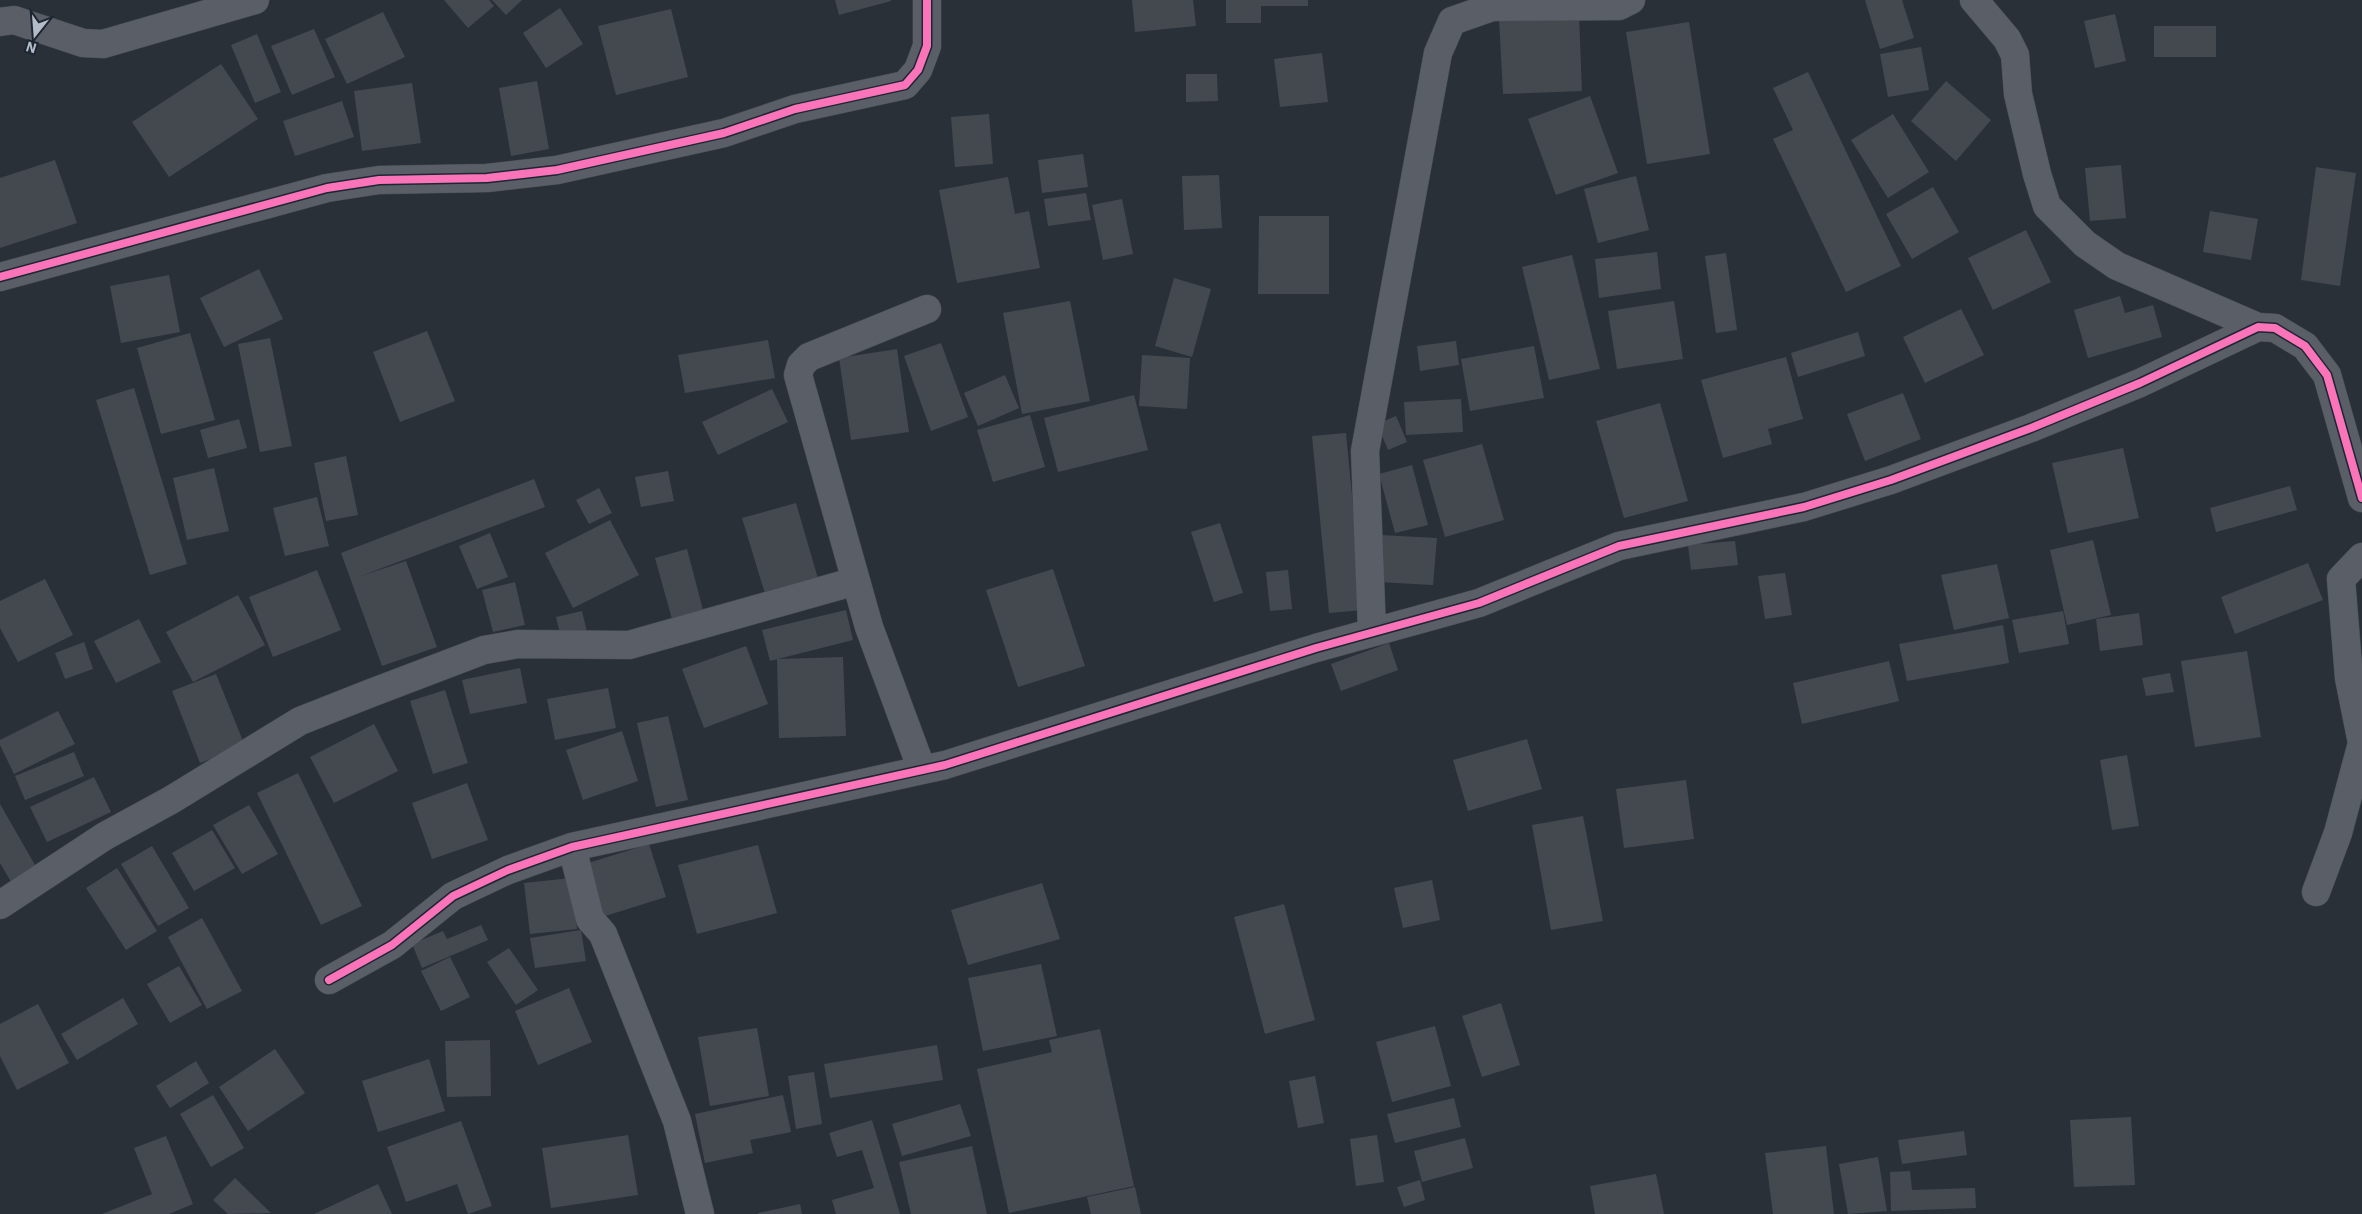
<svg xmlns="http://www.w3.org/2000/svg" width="2362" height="1214" font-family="'IBM Plex Sans',sans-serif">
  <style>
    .building { fill: #444950 }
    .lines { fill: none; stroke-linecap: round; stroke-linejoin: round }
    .minor-casing { stroke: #484c53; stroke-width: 29 }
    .minor { stroke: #5a5e66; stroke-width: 28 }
    .cycleway-casing { stroke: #1d2633; stroke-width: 11 }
    .cycleway { stroke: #fb73b8; stroke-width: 8 }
  </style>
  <rect width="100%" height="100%" fill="#2a3038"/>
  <path class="building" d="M444 0H489L494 6 468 28Z
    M492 0H522L506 15Z
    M835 0H891V1L839 15Z
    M1132 0H1193L1196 26 1135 32Z
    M1226 0H1308V6H1261V23H1226Z
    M1865 0H1902L1914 38 1880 49Z
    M560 8 583 44 546 68 523 33Z
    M671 9 688 77 616 95 598 26Z
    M383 12 405 57 347 84 325 39Z
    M2115 14 2126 61 2095 68 2084 21Z
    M1579 15 1582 91 1503 94 1499 19Z
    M1689 22 1710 154 1647 164 1626 32Z
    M2154 26H2216V57H2154Z
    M314 29 335 77 292 95 271 46Z
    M257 34 281 92 255 103 231 45Z
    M1921 47 1929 90 1888 97 1880 54Z
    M1322 53 1328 102 1280 107 1274 59Z
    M221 64 258 119 169 177 132 122Z
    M1808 72 1901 266 1846 292 1773 139 1793 130 1773 88Z
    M1186 74H1217L1218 101 1186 102Z
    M537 81 549 149 511 156 499 88Z
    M1946 81 1991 120 1956 161 1911 121Z
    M412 83 421 143 362 151 354 91Z
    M1590 96 1618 173 1556 195 1528 119Z
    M342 101 354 137 295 156 283 121Z
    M989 114 993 164 955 167 951 117Z
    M1893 114 1929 172 1888 198 1851 140Z
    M1083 154 1088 187 1042 193 1038 160Z
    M55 160 77 223 0 248V178Z
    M2121 165 2126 218 2090 221 2085 168Z
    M2316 167 2356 173 2340 286 2301 280Z
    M1219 175 1222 228 1184 230 1182 176Z
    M1636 176 1649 230 1598 243 1584 189Z
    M1008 177 1015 214 1029 211 1040 268 957 283 939 190Z
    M1933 187 1959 232 1912 259 1886 214Z
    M1086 193 1091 220 1048 226 1044 199Z
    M1122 199 1133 254 1103 260 1092 205Z
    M2210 211 2258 219 2251 260 2203 252Z
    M1259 216H1329V294H1258Z
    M2026 230 2051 282 1993 310 1968 258Z
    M1657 252 1661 289 1599 298 1595 259Z
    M1726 253 1737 330 1716 333 1705 256Z
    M1572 255 1600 369 1549 380 1522 267Z
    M259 269 283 319 224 347 200 298Z
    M169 275 180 332 121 343 110 286Z
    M1174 278 1211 289 1192 357 1155 346Z
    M2120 296 2125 313 2153 305 2162 337 2088 358 2074 310Z
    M1070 301 1090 401 1022 414 1003 313Z
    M1674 301 1683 359 1617 369 1608 311Z
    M1961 309 1984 355 1925 383 1903 337Z
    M427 331 455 401 400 422 373 352Z
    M1858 332 1865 356 1798 377 1791 353Z
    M190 333 215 420 161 434 137 348Z
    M270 338 292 446 260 452 238 344Z
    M768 340 775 378 685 393 678 355Z
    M1456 341 1459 365 1420 371 1417 346Z
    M941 343 968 417 931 431 904 356Z
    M1534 346 1544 398 1470 411 1461 359Z
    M897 349 909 432 851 440 839 358Z
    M1142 355 1190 358 1187 409 1139 406Z
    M1786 357 1803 419 1768 429 1772 444 1723 458 1701 380Z
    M1005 375 1019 408 978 426 964 393Z
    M134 388 187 564 150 575 96 400Z
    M772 389 788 422 718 455 702 422Z
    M1903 393 1921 439 1865 461 1847 414Z
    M1134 395 1148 450 1058 472 1044 418Z
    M1461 399 1463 432 1406 435 1404 402Z
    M1660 403 1688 501 1624 518 1596 421Z
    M1030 415 1045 467 993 482 977 430Z
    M1396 416 1407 442 1388 450 1377 424Z
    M239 419 247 448 208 458 200 430Z
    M1346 433 1363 610 1329 613 1312 436Z
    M1482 444 1504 520 1445 537 1423 460Z
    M2123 448 2139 518 2068 533 2052 463Z
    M346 456 358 515 326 521 314 463Z
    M1412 465 1428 525 1395 533 1379 474Z
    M214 468 229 531 187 540 173 478Z
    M668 471 674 501 641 507 635 477Z
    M534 479 545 507 358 577 406 561 437 647 382 666 341 553Z
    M2290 486 2297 510 2216 532 2210 508Z
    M599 488 612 513 589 524 576 500Z
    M317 497 329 546 285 556 273 508Z
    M796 503 819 582 766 597 742 518Z
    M610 520 639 575 573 608 545 553Z
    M1220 523 1243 593 1214 602 1191 532Z
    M490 533 508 577 477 589 459 546Z
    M1381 535 1437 538 1433 585 1378 582Z
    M2093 540 2111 615 2067 625 2050 550Z
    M1735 541 1738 565 1691 570 1688 545Z
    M687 549 703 610 672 619 655 558Z
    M2308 563 2323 600 2235 634 2221 597Z
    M1997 564 2009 618 1954 630 1941 575Z
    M1053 569 1085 666 1018 687 986 590Z
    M317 570 341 630 273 657 249 597Z
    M1288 570 1292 609 1270 611 1266 572Z
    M1785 573 1792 615 1765 619 1758 576Z
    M45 579 73 635 18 662 0 628V601Z
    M515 582 525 625 493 632 482 590Z
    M238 595 265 645 193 682 166 632Z
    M846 610 853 640 770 661 762 630Z
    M582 611 588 636 562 642 556 617Z
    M2063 611 2069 644 2019 653 2012 620Z
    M2139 613 2143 645 2100 651 2096 619Z
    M139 619 161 662 116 683 94 641Z
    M2003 625 2009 663 1907 681 1899 644Z
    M84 642 93 669 65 679 55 653Z
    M1389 643 1398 670 1341 691 1331 664Z
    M746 646 768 704 704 728 682 669Z
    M2247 651 2261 737 2195 747 2181 661Z
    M843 657 846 736 779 738 777 659Z
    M1889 661 1899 701 1802 724 1793 683Z
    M520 668 527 703 470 714 462 680Z
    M2170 673 2174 692 2146 696 2142 678Z
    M216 674 245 746 200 763 172 691Z
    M608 688 616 728 555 740 547 699Z
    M445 690 468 763 433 774 410 701Z
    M58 711 75 744 14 774 0 745V740Z
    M668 716 688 800 656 807 637 723Z
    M374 724 398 771 334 803 310 757Z
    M622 731 638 781 583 800 566 750Z
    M1527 739 1542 789 1468 811 1453 760Z
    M74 752 84 776 25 800 15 776Z
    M2127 755 2139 826 2112 830 2100 760Z
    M298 773 362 906 321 925 257 793Z
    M94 777 111 812 47 842 30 807Z
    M1686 780 1694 839 1624 848 1616 789Z
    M467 783 488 840 432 859 412 803Z
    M0 804 39 872 14 887 0 863Z
    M249 805 278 854 242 874 213 825Z
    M1583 816 1603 921 1551 930 1532 825Z
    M212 830 235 868 194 891 172 853Z
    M649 844 666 897 602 917 585 864Z
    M758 845 777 913 697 934 678 865Z
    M152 846 189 908 158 926 121 864Z
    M117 868 157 931 126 950 86 888Z
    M571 878 577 929 530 934 524 883Z
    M1432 880 1440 920 1403 928 1394 888Z
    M1042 883 1060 939 968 965 951 910Z
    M1284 904 1315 1020 1265 1034 1234 917Z
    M202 918 242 991 207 1009 168 937Z
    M481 925 488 940 422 968 412 944 443 931 447 939Z
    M581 930 586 961 535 968 530 938Z
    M509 948 538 990 516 1005 487 962Z
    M450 957 470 997 441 1011 421 971Z
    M1041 964 1057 1036 983 1051 968 978Z
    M179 966 202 1005 170 1023 147 984Z
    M569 988 592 1042 538 1065 515 1011Z
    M123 998 138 1024 77 1060 61 1034Z
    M1501 1003 1520 1065 1482 1077 1462 1016Z
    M38 1004 69 1063 17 1090 0 1056V1024Z
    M1435 1026 1451 1086 1392 1102 1376 1042Z
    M757 1028 769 1096 710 1106 698 1037Z
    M1100 1029 1134 1186 1009 1213 977 1069 1052 1052 1049 1040Z
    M490 1040 491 1096 447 1097 445 1041Z
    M937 1045 943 1080 830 1098 824 1064Z
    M275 1049 305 1093 248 1131 219 1087Z
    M429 1059 445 1111 378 1132 362 1081Z
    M196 1061 209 1083 170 1108 156 1086Z
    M814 1072 822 1124 796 1129 788 1076Z
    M1315 1076 1324 1123 1298 1128 1289 1081Z
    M213 1095 244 1148 211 1167 180 1114Z
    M783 1095 791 1132 750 1140 753 1153 705 1163 695 1114Z
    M1454 1098 1461 1127 1395 1143 1387 1114Z
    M960 1104 971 1136 902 1156 892 1124Z
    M2131 1117 2135 1185 2074 1187 2070 1120Z
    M872 1120 900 1214H836L832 1200 874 1188 862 1150 837 1157 829 1133Z
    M461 1121 492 1206 468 1214 457 1184 406 1202 387 1147Z
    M1964 1131 1967 1155 1902 1164 1898 1140Z
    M628 1135 638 1195 551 1208 542 1148Z
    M1377 1135 1384 1182 1356 1186 1350 1139Z
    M166 1136 193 1204 169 1214H102L152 1194 134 1148Z
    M1465 1138 1473 1168 1422 1182 1414 1151Z
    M972 1146 987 1214H911L899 1162Z
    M1826 1146 1834 1214H1773L1765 1153Z
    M1878 1157 1887 1211 1848 1214 1839 1164Z
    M1910 1171 1912 1190 1975 1188 1976 1208 1891 1211 1890 1172Z
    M1656 1174 1664 1214H1595L1590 1186Z
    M235 1178 271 1213 228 1214 213 1200Z
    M1420 1180 1425 1200 1404 1207 1397 1187Z
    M378 1184 392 1214H314Z
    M1135 1187 1141 1214H1091L1087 1197Z
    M800 1204 802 1214H758V1213Z"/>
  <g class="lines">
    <g class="minor-casing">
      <path id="minor" d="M1974 0 2007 39 2015 55 2018 94 2037 174 2047 206 2085 244 2117 266 2258 327
        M0 22 14 20 83 43 103 44 255 0
        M0 277 327 188 379 180 487 178 557 170 724 133 795 109 905 85 918 70 927 46V0
        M1372 631 1365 451 1438 53 1452 21 1492 7 1619 6 1631 0
        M922 770 869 627 798 375 801 365 809 357 927 309
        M572 847 590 919 603 934 677 1121 700 1214
        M2316 892 2338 833 2362 743 2349 678 2341 579 2362 557
        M0 905 105 836 171 800 300 721 371 693 484 650 518 644 629 645 856 581
        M329 980 392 945 453 896 508 870 572 847 945 765 1316 648 1479 603 1619 546 1804 507 1891 480 2031 428 2140 383 2258 327 2275 328 2305 346 2327 375 2362 498"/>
    </g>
    <use href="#minor" class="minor"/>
    <g class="cycleway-casing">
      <path id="cycleway" d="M0 277 327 188 379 180 487 178 557 170 724 133 795 109 905 85 918 70 927 46V0
        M329 980 392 945 453 896 508 870 572 847 945 765 1316 648 1479 603 1619 546 1804 507 1891 480 2031 428 2140 383 2258 327 2275 328 2305 346 2327 375 2362 498"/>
    </g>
    <use href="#cycleway" class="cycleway"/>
  </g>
  <g transform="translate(35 35) rotate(197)" stroke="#1d2633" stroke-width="4" paint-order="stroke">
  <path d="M0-4L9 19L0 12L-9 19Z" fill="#b4bcc9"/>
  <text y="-8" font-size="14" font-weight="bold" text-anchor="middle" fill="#b4bcc9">N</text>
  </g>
</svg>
